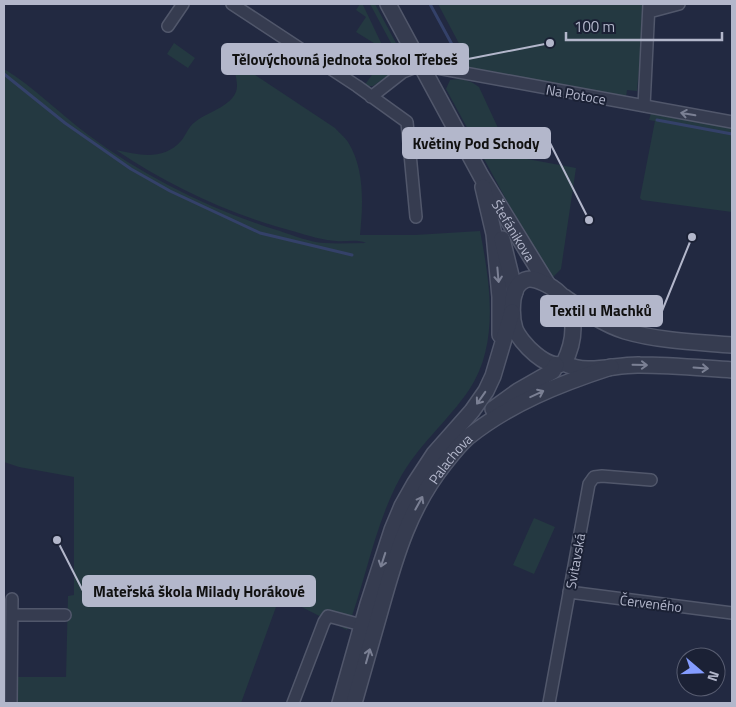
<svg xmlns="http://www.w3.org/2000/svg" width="736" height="707" font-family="'Titillium Web',sans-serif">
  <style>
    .green { fill: #243941 }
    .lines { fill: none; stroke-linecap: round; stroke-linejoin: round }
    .stream { stroke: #344169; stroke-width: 3 }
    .minor-casing { stroke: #51576b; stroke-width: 14 }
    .tertiary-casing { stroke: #51576b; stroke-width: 18 }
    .minor { stroke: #363c50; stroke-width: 11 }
    .tertiary { stroke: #363c50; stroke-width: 15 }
    .oneway { stroke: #7b8094 }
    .labels { text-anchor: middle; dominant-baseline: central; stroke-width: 4; stroke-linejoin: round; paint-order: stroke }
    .street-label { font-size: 14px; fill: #b3b7cb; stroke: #1b2135 }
    .leader { fill: none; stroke: #b3b7cb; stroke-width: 2 }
    .callout-dot { fill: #b3b7cb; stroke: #1b2135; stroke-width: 2 }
    .callout { fill: #b3b7cb; stroke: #b3b7cb; stroke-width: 2 }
    .callout-label { font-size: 15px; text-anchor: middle; font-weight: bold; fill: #111 }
  </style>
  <rect width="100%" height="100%" fill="#222941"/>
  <path class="green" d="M360 4 363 5 383 47 382 48 356 32 366 17 356 10Z
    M370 4H375L396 43H391Z
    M438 4H645L637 91 627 90 626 97 447 64 463 57V51Z
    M174 43 195 58 188 68 167 54Z
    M386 55 391 57 398 69 373 86H364Z
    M231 59 335 128C339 133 345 137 348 142 365 169 363 205 360 235H415L480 231C490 282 500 344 469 390 448 421 417 446 399 480 374 527 366 580 347 630L280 596 241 703H15L16 677H66L68 596 74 595V477L19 467 4 462V69C34 87 59 113 87 134 146 178 211 210 280 231 294 236 310 242 324 243 338 244 352 243 366 243 357 239 346 242 336 241 323 240 309 236 296 232 231 215 171 187 116 150 139 155 163 161 181 141 186 135 188 127 195 122 207 112 237 105 237 86 237 77 233 67 231 59Z
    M450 80C461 78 470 80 479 87L511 156 576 168 561 269 552 278 508 203 446 89Z
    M652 110 732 126V212L642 200 640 198 655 121 649 120Z
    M534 518 555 527 534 574 513 565Z"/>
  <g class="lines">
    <path class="stream" d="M430 4 455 50
      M4 74 65 123 131 169 170 191 260 233 352 255
      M657 120 732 134"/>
    <g class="minor-casing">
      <path id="minor" d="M232 4 357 86 407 122 416 217
        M649 12 679 4
        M168 26 183 4
        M371 97 403 72 421 65 732 122
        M644 106 649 4
        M569 592 732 613
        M12 615H65
        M11 703 12 599
        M293 703 324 622 328 616 369 627
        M549 703 589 484 594 477 602 476 651 480"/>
    </g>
    <g class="tertiary-casing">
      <g id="tertiary">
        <path id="s1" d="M388 4 481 176 548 285"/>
        <path d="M483 187 494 234 500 297V335"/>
        <path d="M502 239 515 292"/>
        <path d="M564 297C583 310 603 324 625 331 659 341 697 342 732 345"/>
        <path d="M564 363C578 335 578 300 546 284 539 281 532 277 525 280 516 284 515 291 513 299 512 308 512 320 515 329 520 342 548 372 564 363 587 376 615 364 640 365 670 365 701 368 732 370"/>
        <path d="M493 409 518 391 553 371 556 365"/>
        <path d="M340 703 368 604 392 530 402 506 415 483 434 454 472 411 486 391 493 376 512 312"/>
        <path id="s2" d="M354 703C363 671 372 640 381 608 396 554 410 507 445 463 452 454 460 444 468 437 511 403 559 384 611 367"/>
      </g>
    </g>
    <use href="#minor" class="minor"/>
    <use href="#tertiary" class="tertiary"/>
  </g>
  <defs><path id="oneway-shaft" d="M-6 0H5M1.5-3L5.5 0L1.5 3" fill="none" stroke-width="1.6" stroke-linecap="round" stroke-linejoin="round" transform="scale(1.25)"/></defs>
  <g class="oneway">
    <use href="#oneway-shaft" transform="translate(688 114) rotate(-170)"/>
    <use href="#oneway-shaft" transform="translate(498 275) rotate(85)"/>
    <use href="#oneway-shaft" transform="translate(640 365) rotate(1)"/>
    <use href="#oneway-shaft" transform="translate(701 368) rotate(4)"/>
    <use href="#oneway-shaft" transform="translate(537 394) rotate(-25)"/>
    <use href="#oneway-shaft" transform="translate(481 398) rotate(125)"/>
    <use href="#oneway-shaft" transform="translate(419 503) rotate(-61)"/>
    <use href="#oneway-shaft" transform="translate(383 560) rotate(108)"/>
    <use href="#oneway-shaft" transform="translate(368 656) rotate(-74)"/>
  </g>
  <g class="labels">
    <g class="street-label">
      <text transform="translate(576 94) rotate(10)">Na Potoce</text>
      <text stroke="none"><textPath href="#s1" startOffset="259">Štefánikova</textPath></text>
      <text stroke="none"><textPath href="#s2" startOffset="265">Palachova</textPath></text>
      <text transform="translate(575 561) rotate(-80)">Svitavská</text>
      <text transform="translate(651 603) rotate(7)">Červeného</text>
    </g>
  </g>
  <path class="leader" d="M550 43L468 59M589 220L550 143M692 237L662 311M57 540L83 591"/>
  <g class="callout-dot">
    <circle cx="550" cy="43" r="5"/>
    <circle cx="589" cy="220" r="5"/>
    <circle cx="692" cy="237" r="5"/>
    <circle cx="57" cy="540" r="5"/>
  </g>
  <g class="callout">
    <rect x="222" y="44" width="246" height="30" rx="5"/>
    <rect x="403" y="128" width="147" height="30" rx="5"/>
    <rect x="541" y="296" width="121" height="30" rx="5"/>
    <rect x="83" y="576" width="232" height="30" rx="5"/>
  </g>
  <g class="callout-label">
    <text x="345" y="65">Tělovýchovná jednota Sokol Třebeš</text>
    <text x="476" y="149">Květiny Pod Schody</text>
    <text x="601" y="316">Textil u Machků</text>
    <text x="199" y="597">Mateřská škola Milady Horákové</text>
  </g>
  <rect width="736" height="707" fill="none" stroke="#b3b7cb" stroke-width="10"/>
  <g transform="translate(701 672) rotate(109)"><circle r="24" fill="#1b2135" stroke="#585d71"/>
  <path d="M0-4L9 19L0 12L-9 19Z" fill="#849cff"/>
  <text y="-8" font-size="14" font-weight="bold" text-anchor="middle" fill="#b3b7cb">N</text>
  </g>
  <path d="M566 32v8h156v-8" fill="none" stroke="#b3b7cb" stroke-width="2.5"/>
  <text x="574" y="32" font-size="15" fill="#b3b7cb" stroke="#1b2135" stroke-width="4" paint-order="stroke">100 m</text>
</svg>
